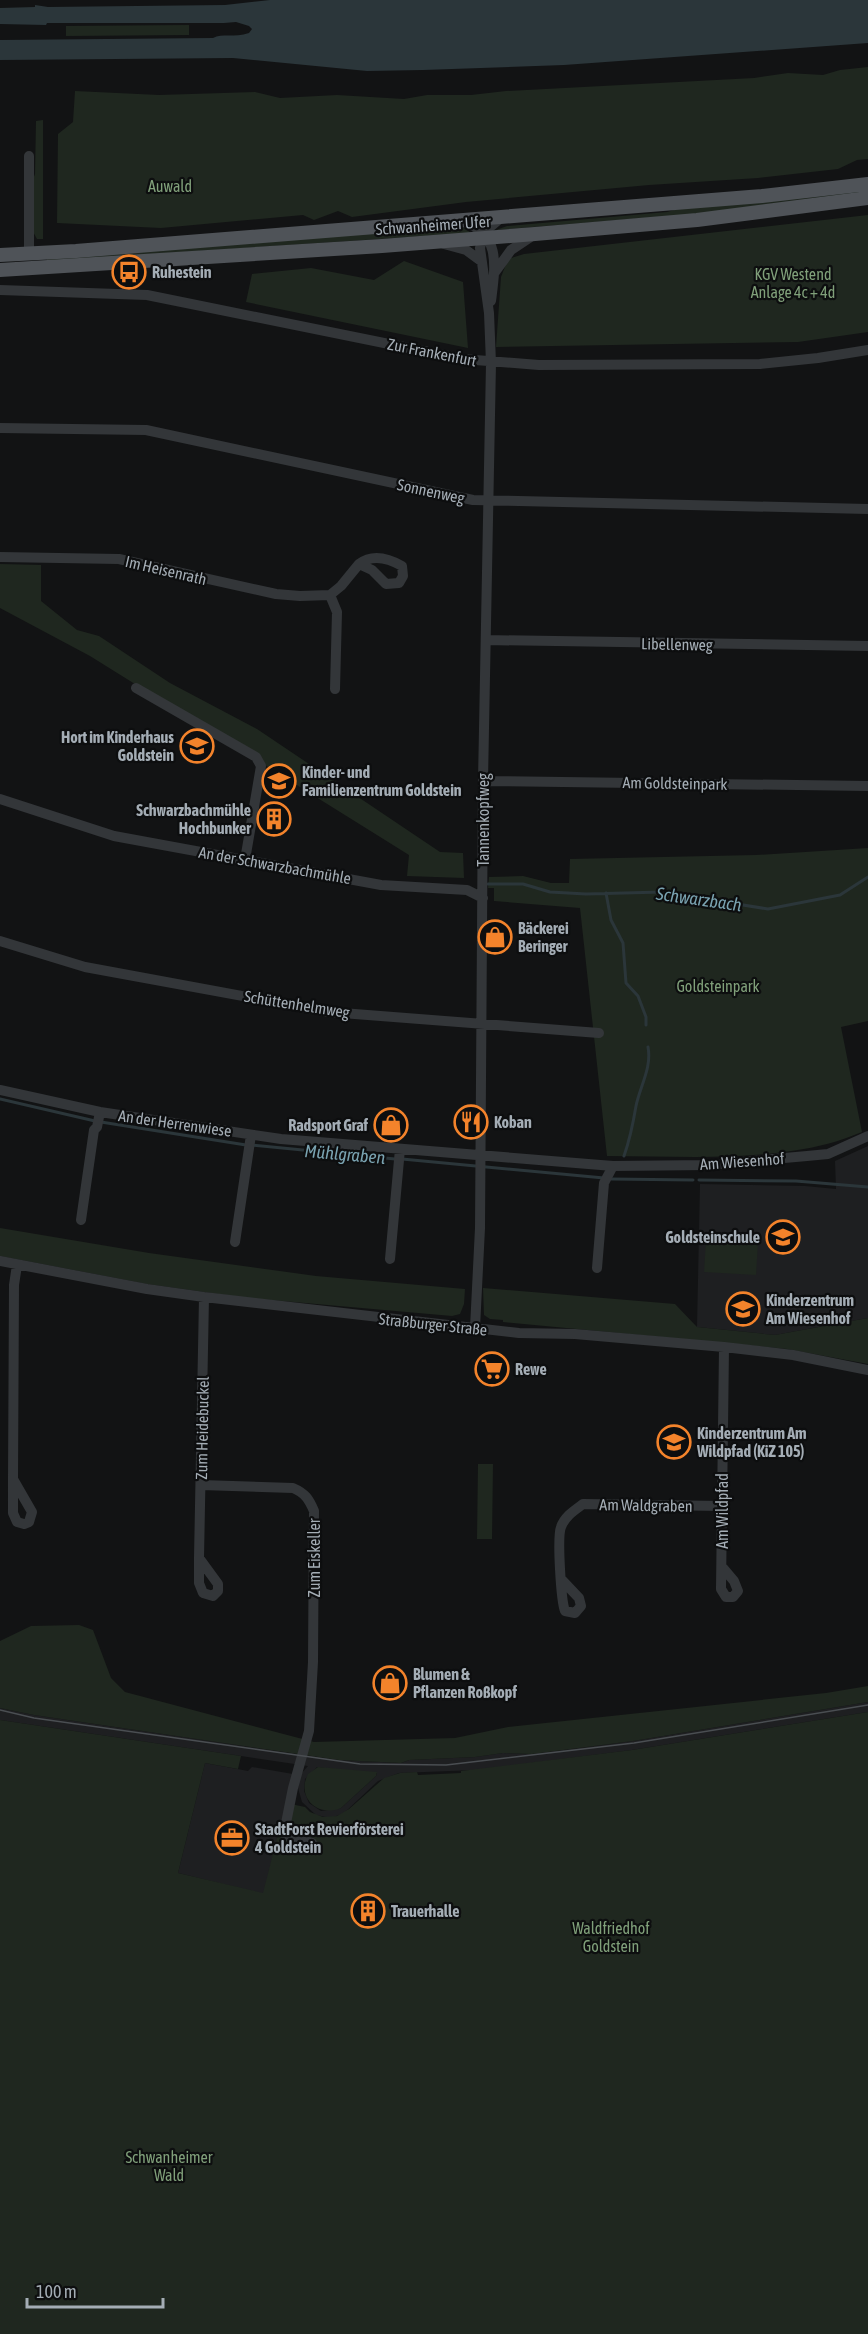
<svg xmlns="http://www.w3.org/2000/svg" width="868" height="2334" font-family="'Asap Condensed',sans-serif">
  <style>
    .built { fill: #1e1f21; fill-rule: evenodd }
    .green { fill: #1f271f }
    .water { fill: #2b363a }
    .lines { fill: none; stroke-linecap: round; stroke-linejoin: round }
    .stream { stroke: #2b363a; stroke-width: 3 }
    .minor { stroke: #333639; stroke-width: 10 }
    .major { stroke: #4f5358; stroke-width: 14 }
    .tram { stroke: #4a4e52; stroke-width: 1.5 }
    .labels { text-anchor: middle; dominant-baseline: central; stroke-width: 4.5; stroke-linejoin: round; paint-order: stroke }
    .park-label { font-size: 16px; fill: #80a07a; stroke: #0d0e0f }
    .street-label { font-size: 16px; fill: #a4adb5; stroke: #0d0e0f }
    .poi-label { font-size: 16px; font-weight: bold; fill: #a4adb5; stroke: #0d0e0f; text-anchor: start }
    .water-label { font-size: 18px; font-style: italic; fill: #7aa3b1; stroke: #0d0e0f }
  </style>
  <rect width="100%" height="100%" fill="#121314"/>
  <path class="built" d="M868 1146V1318L775 1335 697 1327 700 1184 805 1186 836 1189 835 1161Z
    M868 1702V1712L632 1750 476 1770 399 1773 378 1781 343 1814 330 1818 316 1815 302 1802 298 1788 300 1775 308 1766 0 1720V1708L34 1715 339 1760 401 1763 409 1760 475 1757 503 1753 532 1754 633 1741ZM317 1767 333 1769 377 1773 376 1776 341 1808 321 1811 309 1803 304 1791 305 1779Z
    M205 1763 248 1771 252 1767 293 1774 264 1894 178 1873Z"/>
  <path class="green" d="M189 25V35L66 36V26Z
    M868 67V159L857 160 838 169 758 178 649 185 466 202 352 217 338 211 314 220 303 215 161 228 57 223 58 134 73 122 75 91 159 95 255 92 280 98 337 95 404 99 427 95H471L506 91 754 78 788 73 823 75 840 70Z
    M43 120V239H37L31 228 30 187 35 174 36 121Z
    M868 190V193L745 210 496 230 507 226 667 212 681 208Z
    M868 215V332L798 342 496 347 501 277 508 259 524 254Z
    M454 226 464 228 471 233 47 261V259Z
    M404 261 463 282 468 348 246 302 252 274 311 268 374 280Z
    M0 564 41 565V601L77 630 99 636 170 683 257 729 440 852 463 853 464 878 407 876 409 855 90 656 0 608Z
    M868 848V1021L841 1027 862 1132C851 1136 839 1141 827 1144 756 1162 680 1156 607 1156L580 908 494 901V888H488L489 877 523 876 551 883H569L570 859 756 855Z
    M0 1228 149 1253 316 1276 465 1289 464 1304 460 1314 452 1316 247 1298 147 1284 0 1256Z
    M706 1240 758 1243 756 1275 704 1272Z
    M483 1288 675 1304 697 1327 775 1335 868 1318V1364L787 1349 503 1322V1320L490 1319 484 1315Z
    M478 1464H493L492 1539H477Z
    M79 1625 93 1630 111 1678 125 1692 314 1742 455 1738 508 1727 826 1693 868 1686V1702L633 1741 532 1754 503 1753 475 1757 409 1760 401 1763 339 1760 34 1715 0 1708V1641L31 1626Z
    M868 1712V2334H0V1720L241 1756 238 1769 205 1763 178 1873 263 1893 286 1803 305 1807 310 1812 323 1817 337 1816 349 1809 384 1778 400 1773 417 1772 418 1775 461 1773V1771L632 1750Z
    M318 1767 377 1772 376 1776 341 1808C317 1818 296 1797 308 1774Z"/>
  <path class="water" d="M270 0H868V43L564 65 423 70 367 71 233 58 0 60V40L213 38C222 33 234 38 249 33L252 29 249 26 236 22 224 23H47L46 25 0 24V8L35 7V5L48 7 225 5Z"/>
  <g class="lines">
    <path class="stream" d="M488 884H523L550 892 586 894 662 892 768 909 840 895 868 877
      M606 893 611 920 623 943 626 983 638 996 646 1017V1025
      M0 1099 95 1121
      M101 1122 246 1145
      M252 1145 395 1159
      M624 1156C630 1139 633 1124 636 1106 640 1086 652 1068 648 1047
      M402 1159 604 1178
      M611 1179 693 1180
      M699 1180 796 1181 868 1187"/>
    <path class="minor" d="M29 156V254
      M462 222C502 231 495 269 491 301
      M444 244 466 250 481 261
      M495 272 511 250 535 234
      M0 290 147 295 463 359 539 365 760 364 818 358 868 350
      M0 428 146 430 473 500 868 509
      M0 557 119 559 276 594 300 596 330 595 337 612 335 689
      M330 595 341 586 359 564 372 570 386 584 399 583 403 576 402 566C388 558 372 554 359 564
      M486 640 868 646
      M136 688 256 757 261 766 245 860
      M483 781 868 786
      M0 799 114 836 381 885 467 890 483 898
      M0 941 85 967 329 1012 599 1033
      M0 1090 100 1112 281 1139 613 1166 708 1165 807 1156 828 1154 868 1136
      M81 1220 94 1130 97 1127 100 1112
      M235 1242 251 1135
      M390 1259 400 1149
      M0 1261 147 1289 204 1297 519 1333 575 1334 724 1347 793 1355 868 1370
      M597 1268 604 1183 613 1166
      M475 1328 480 1228 483 781 491 363 489 313 480 248 483 233 502 217
      M13 1479 32 1512 29 1522 24 1524 17 1522 13 1513V1479L14 1285 17 1265
      M201 1485 293 1488C305 1493 309 1499 314 1511L313 1662 309 1731 293 1788 284 1833 293 1839 312 1843
      M199 1558 218 1584V1591L213 1596 203 1593 199 1583V1558L204 1297
      M723 1568 734 1581 738 1591 733 1597H726L721 1589 724 1347
      M561 1579 579 1598 581 1606 575 1613 565 1611C561 1601 557 1537 561 1527 565 1516 575 1510 583 1504L722 1506"/>
    <path class="major" d="M0 255 76 251 762 196 868 184
      M0 270 382 246 535 234 697 220 868 198"/>
    <path class="tram" d="M0 1710 34 1718 360 1764 446 1765 634 1743 868 1705"/>
  </g>
  <defs>
    <g id="bus-ring" transform="scale(1.725)"><circle r="9.5" fill="#0d0e0f" stroke="#f3832b" stroke-width="1.5"/><path d="M-5-6H5V4H4V6H2V4H-2V6H-4V4H-5ZM-3.5-4V0h7V-4ZM-3.5 1.2v1.5H-2V1.2ZM2 1.2v1.5H3.5V1.2Z" fill="#f3832b"/></g>
    <g id="school-ring" transform="scale(1.725)"><circle r="9.5" fill="#0d0e0f" stroke="#f3832b" stroke-width="1.5"/><path d="M0-5L7-2L0 1L-7-2ZM-4 1L0 2.5L4 1V4Q0 6-4 4Z" fill="#f3832b"/></g>
    <g id="building-ring" transform="scale(1.725)"><circle r="9.5" fill="#0d0e0f" stroke="#f3832b" stroke-width="1.5"/><path d="M-4-6H4V6H1V3H-1V6H-4ZM-2.5-4.3h1.7v1.8h-1.7ZM.8-4.3h1.7v1.8H.8ZM-2.5-1h1.7V.8h-1.7ZM.8-1h1.7V.8H.8Z" fill="#f3832b"/></g>
    <g id="shop-ring" transform="scale(1.725)"><circle r="9.5" fill="#0d0e0f" stroke="#f3832b" stroke-width="1.5"/><path d="M-5-2.5h2.3a2.7 3.5 0 0 1 5.4 0H5L5.5 6h-11ZM-1.5-2.5h3a1.5 2.3 0 0 0-3 0Z" fill="#f3832b"/></g>
    <g id="restaurant-ring" transform="scale(1.725)"><circle r="9.5" fill="#0d0e0f" stroke="#f3832b" stroke-width="1.5"/><path d="M-5-6h1v4h1v-4h1v4h1v-4h1v5L-1.5 .5V6h-2V.5L-5-1ZM5-6V6H3V1.5H1.5Q1.5-4 5-6Z" fill="#f3832b"/></g>
    <g id="supermarket-ring" transform="scale(1.725)"><circle r="9.5" fill="#0d0e0f" stroke="#f3832b" stroke-width="1.5"/><path d="M-6-5.5h2.5l.6 2H6L4.5 2H-2.5L-4.4-4H-6ZM-1.5 3.2a1.3 1.3 0 1 0 .1 0ZM3 3.2a1.3 1.3 0 1 0 .1 0Z" fill="#f3832b"/></g>
    <g id="office-ring" transform="scale(1.725)"><circle r="9.5" fill="#0d0e0f" stroke="#f3832b" stroke-width="1.5"/><path d="M-6-3h4V-5.5h4V-3h4V5H-6ZM-1-4.5V-3h2v-1.5ZM-6 0V1H6V0Z" fill="#f3832b"/></g>
  </defs>
  <g fill-rule="evenodd">
    <use href="#bus-ring" x="129" y="272"/>
    <use href="#school-ring" x="197" y="746"/>
    <use href="#school-ring" x="279" y="781"/>
    <use href="#building-ring" x="274" y="819"/>
    <use href="#shop-ring" x="495" y="937"/>
    <use href="#restaurant-ring" x="471" y="1122"/>
    <use href="#shop-ring" x="391" y="1125"/>
    <use href="#school-ring" x="783" y="1237"/>
    <use href="#school-ring" x="743" y="1309"/>
    <use href="#supermarket-ring" x="492" y="1369"/>
    <use href="#school-ring" x="674" y="1442"/>
    <use href="#shop-ring" x="390" y="1683"/>
    <use href="#office-ring" x="232" y="1838"/>
    <use href="#building-ring" x="368" y="1911"/>
  </g>
  <g class="labels">
    <g class="park-label">
      <text x="170" y="186">Auwald</text>
      <text x="793" y="274">KGV Westend<tspan x="793" dy="18">Anlage 4c + 4d</tspan></text>
      <text x="718" y="986">Goldsteinpark</text>
      <text x="611" y="1928">Waldfriedhof<tspan x="611" dy="18">Goldstein</tspan></text>
      <text x="169" y="2157">Schwanheimer<tspan x="169" dy="18">Wald</tspan></text>
    </g>
    <g class="street-label">
      <text transform="translate(433 225) rotate(-4)">Schwanheimer Ufer</text>
      <text transform="translate(432 352) rotate(11)">Zur Frankenfurt</text>
      <text transform="translate(431 491) rotate(12)">Sonnenweg</text>
      <text transform="translate(166 570) rotate(13)">Im Heisenrath</text>
      <text transform="translate(677 644) rotate(1)">Libellenweg</text>
      <text transform="translate(675 783) rotate(1)">Am Goldsteinpark</text>
      <text transform="translate(483 820) rotate(-90)">Tannenkopfweg</text>
      <text transform="translate(275 865) rotate(10)">An der Schwarzbachmühle</text>
      <text transform="translate(297 1004) rotate(9)">Schüttenhelmweg</text>
      <text transform="translate(175 1123) rotate(8)">An der Herrenwiese</text>
      <text transform="translate(742 1161) rotate(-4)">Am Wiesenhof</text>
      <text transform="translate(433 1324) rotate(6)">Straßburger Straße</text>
      <text transform="translate(202 1428) rotate(-89)">Zum Heidebuckel</text>
      <text transform="translate(646 1505) rotate(1)">Am Waldgraben</text>
      <text transform="translate(722 1511) rotate(-90)">Am Wildpfad</text>
      <text transform="translate(314 1558) rotate(-90)">Zum Eiskeller</text>
    </g>
    <g class="poi-label">
      <text x="152" y="272">Ruhestein</text>
      <text x="174" y="737" text-anchor="end">Hort im Kinderhaus<tspan x="174" dy="18">Goldstein</tspan></text>
      <text x="302" y="772">Kinder- und<tspan x="302" dy="18">Familienzentrum Goldstein</tspan></text>
      <text x="251" y="810" text-anchor="end">Schwarzbachmühle<tspan x="251" dy="18">Hochbunker</tspan></text>
      <text x="518" y="928">Bäckerei<tspan x="518" dy="18">Beringer</tspan></text>
      <text x="494" y="1122">Koban</text>
      <text x="368" y="1125" text-anchor="end">Radsport Graf</text>
      <text x="760" y="1237" text-anchor="end">Goldsteinschule</text>
      <text x="766" y="1300">Kinderzentrum<tspan x="766" dy="18">Am Wiesenhof</tspan></text>
      <text x="515" y="1369">Rewe</text>
      <text x="697" y="1433">Kinderzentrum Am<tspan x="697" dy="18">Wildpfad (KiZ 105)</tspan></text>
      <text x="413" y="1674">Blumen &amp;<tspan x="413" dy="18">Pflanzen Roßkopf</tspan></text>
      <text x="255" y="1829">StadtForst Revierförsterei<tspan x="255" dy="18">4 Goldstein</tspan></text>
      <text x="391" y="1911">Trauerhalle</text>
    </g>
    <g class="water-label">
      <text transform="translate(699 899) rotate(8)">Schwarzbach</text>
      <text transform="translate(345 1154) rotate(5)">Mühlgraben</text>
    </g>
  </g>
  <path d="M27 2298v9h136v-9" fill="none" stroke="#a4adb5" stroke-width="3"/>
  <text x="36" y="2298" font-size="18" fill="#a4adb5" stroke="#0d0e0f" stroke-width="4.5" paint-order="stroke">100 m</text>
</svg>
